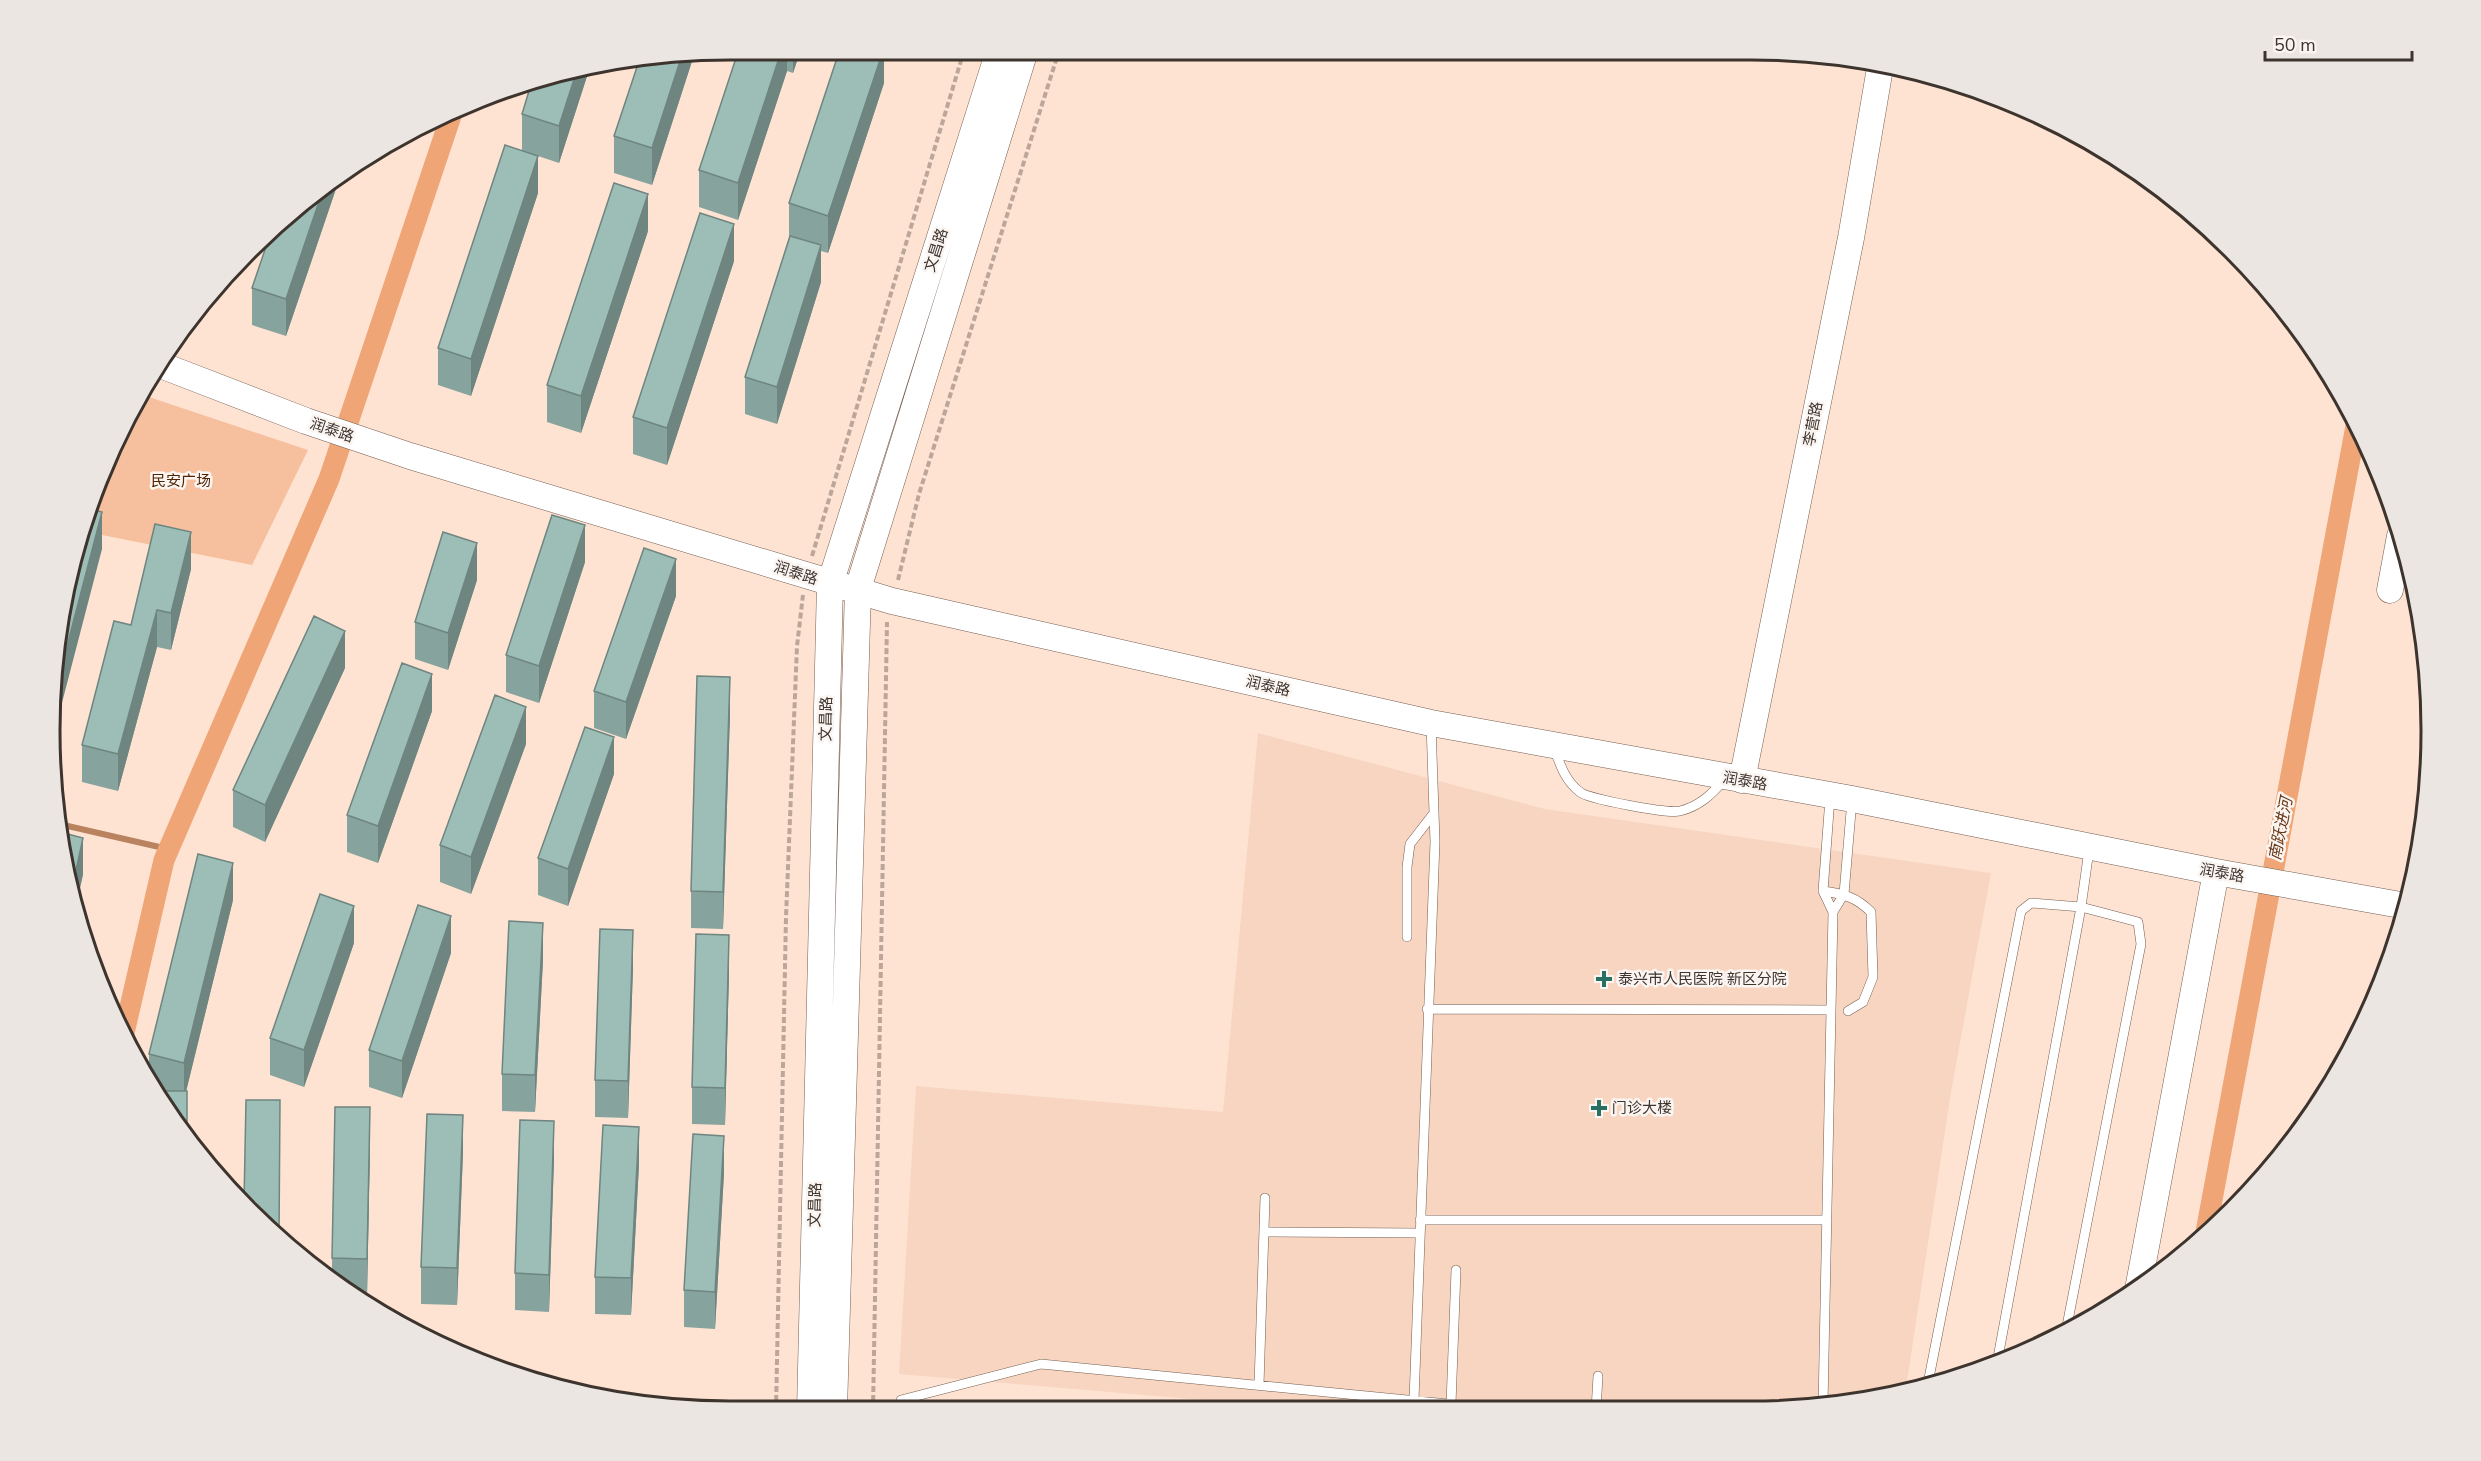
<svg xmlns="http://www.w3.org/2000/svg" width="2481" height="1461" font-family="'Nunito Sans','Noto Sans SC',sans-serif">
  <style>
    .built { fill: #f7d5c1 }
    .green { fill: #f6bf9d }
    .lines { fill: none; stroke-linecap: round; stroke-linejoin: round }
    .stream { stroke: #ba8360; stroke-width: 6 }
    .canal { stroke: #efa576; stroke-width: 21 }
    .lane-casing { stroke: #755e50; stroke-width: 10 }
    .secondary-casing { stroke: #755e50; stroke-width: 27 }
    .path { stroke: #bba699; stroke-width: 4; stroke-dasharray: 6 3; stroke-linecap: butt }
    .lane { stroke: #fff; stroke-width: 9 }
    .secondary { stroke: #fff; stroke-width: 26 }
    .wall { fill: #87a39d }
    .shaded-wall { fill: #6e8580 }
    .building { fill: #9dbeb7; stroke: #6e8580; stroke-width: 1.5 }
    .poi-dot { fill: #296f64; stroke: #fbf5f2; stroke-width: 2 }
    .labels { text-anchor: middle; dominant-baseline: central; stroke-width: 5; stroke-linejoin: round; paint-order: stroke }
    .street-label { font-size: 15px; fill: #3e342e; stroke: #fbf5f2 }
    .park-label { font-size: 15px; fill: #512300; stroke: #fbf5f2 }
    .poi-label { font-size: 15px; fill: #3e342e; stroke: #fbf5f2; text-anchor: start }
    .water-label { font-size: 16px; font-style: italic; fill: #693817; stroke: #fbf5f2 }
    .rim { fill: none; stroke: #3e342e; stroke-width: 3 }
  </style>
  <rect width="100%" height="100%" fill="#fee3d3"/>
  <path class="built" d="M1258 733 1545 809 1991 873 1951 1092 1906 1388 1795 1410H1317L899 1374 916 1086 1223 1112Z"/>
  <path class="green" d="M140 394 308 450 252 565 82 531 120 430Z"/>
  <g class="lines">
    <path class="stream" d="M59 824 168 849"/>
    <path class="canal" d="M124 1033 164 860 329 479 453 110
      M2206 1232 2356 426"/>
    <g class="lane-casing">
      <path id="lane" d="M1554 748C1560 764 1565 781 1580 792 1588 799 1668 814 1680 811 1700 806 1712 794 1725 779
        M1823 891C1844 894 1856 897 1871 912L1873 977 1863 1002 1848 1011
        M1833 912 1844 894 1852 800
        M1407 937V867L1410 844 1434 813
        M1427 1009 1831 1010
        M1420 1220H1827
        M1264 1232 1419 1233
        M1997 1363 2081 907 2089 850
        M1932 1383 1929 1378 2021 911 2031 903 2081 907 2138 922 2141 944 2066 1331
        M1259 1385 1265 1198
        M901 1400 1041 1364 1509 1410
        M1414 1400 1435 842 1431 724
        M1451 1404 1456 1270
        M1823 1405 1833 912 1823 891 1830 798
        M1596 1410 1598 1376"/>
    </g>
    <g class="secondary-casing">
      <path id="secondary" d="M158 364 306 421 410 456 892 601 1431 723 1852 799 2216 872 2406 906
        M2390 590 2400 536
        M1742 780 1851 238 1880 68
        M2139 1284 2216 872
        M810 1410 830 584 998 54
        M834 1410 858 589 1024 54"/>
    </g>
    <path class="path" d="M812 556 963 54
      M898 580 919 494 1058 54
      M776 1410 786 917 797 646 803 595
      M873 1410 887 622"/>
    <use href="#lane" class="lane"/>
    <use href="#secondary" class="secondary"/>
  </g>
  <path class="wall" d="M884 54V83L828 253 821 251V282L777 424 745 414V377L789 238V203Z
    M694 55 652 185 614 173V136Z
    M737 55H799L793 73 787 71 738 220 699 207V170Z
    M590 67 559 163 538 156V193L471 396 438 385V348L522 150V114L532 81Z
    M341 174 286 336 252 325V288L316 190Z
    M648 231 581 433 547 422V385Z
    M734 261 667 465 633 454V417Z
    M585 562 539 703 506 692V655Z
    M191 569 171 650 157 647 118 791 82 782V745L131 625Z
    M477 580 448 670 415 659V622Z
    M676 596 626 739 594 728V691Z
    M345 668 265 842 233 827V790Z
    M432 711 378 863 347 852V815Z
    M730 714 723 929 691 928V891Z
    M526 744 471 894 440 882V845Z
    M614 774 568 906 538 895V858Z
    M233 900 186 1091 187 1140 149 1084V1054Z
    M354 943 304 1087 270 1075V1038Z
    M451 953 402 1098 369 1087V1050Z
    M543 960 535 1112 502 1111V1074Z
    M633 967 628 1118 595 1117V1080Z
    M729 972 725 1125 692 1124V1087Z
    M370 1144 367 1296 350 1295 332 1281V1258Z
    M463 1152 457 1305 421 1304V1267Z
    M554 1158 549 1312 515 1310V1273Z
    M639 1164 631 1315 595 1314V1277Z
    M724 1173 715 1329 684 1327V1290Z"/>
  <path class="shaded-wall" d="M882 54H884V83L828 253V216Z
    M682 55H694L652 185V148Z
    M780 55H787V71L738 220V183Z
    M793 55H799L793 73Z
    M590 67 559 163V126L577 70Z
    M538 156V193L471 396V359Z
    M341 174 286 336V299L325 184Z
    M648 194V231L581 433V396Z
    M734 224V261L667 465V428Z
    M821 245V282L777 424V387Z
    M102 512V549L51 745 50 731 54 696Z
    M585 525V562L539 703V666Z
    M191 532V569L171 650V613Z
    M477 543V580L448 670V633Z
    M676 559V596L626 739V702Z
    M157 610V647L118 791V754Z
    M345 631V668L265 842V805Z
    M432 674V711L378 863V826Z
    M730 677V714L723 929V892Z
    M526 707V744L471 894V857Z
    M614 737V774L568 906V869Z
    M83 838V875L75 910 71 893Z
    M233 863V900L184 1100V1063Z
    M354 906V943L304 1087V1050Z
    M451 916V953L402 1098V1061Z
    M543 923V960L535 1112V1075Z
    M633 930V967L628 1118V1081Z
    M729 935V972L725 1125V1088Z
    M370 1107V1144L367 1296V1259Z
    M463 1115V1152L457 1305V1268Z
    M554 1121V1158L549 1312V1275Z
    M639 1127V1164L631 1315V1278Z
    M724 1136V1173L715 1329V1292Z"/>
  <path class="building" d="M882 54 828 216 789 203 838 55Z
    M641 55H682L652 148 614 136Z
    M737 55H780L738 183 699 170Z
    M577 70 559 126 522 114 532 81Z
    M505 145 538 156 471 359 438 348Z
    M614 183 648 194 581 396 547 385Z
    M325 184 286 299 252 288 272 229 316 190Z
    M700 213 734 224 667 428 633 417Z
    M790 236 821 245 777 387 745 377Z
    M90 509 102 512 54 696 73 554Z
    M552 515 585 525 539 666 506 655Z
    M155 524 191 532 171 613 157 610 118 754 82 745 114 621 131 625Z
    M443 532 477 543 448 633 415 622Z
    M644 548 676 559 626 702 594 691Z
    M314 616 345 631 265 805 233 790Z
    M402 663 432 674 378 826 347 815Z
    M697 676 730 677 723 892 691 891Z
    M495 695 526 707 471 857 440 845Z
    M585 727 614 737 568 869 538 858Z
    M60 832 83 838 71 893 63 863Z
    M198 854 233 863 184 1063 149 1054Z
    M320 894 354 906 304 1050 270 1038Z
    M418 905 451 916 402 1061 369 1050Z
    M509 921 543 923 535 1075 502 1074Z
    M600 929 633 930 628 1081 595 1080Z
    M696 934 729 935 725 1088 692 1087Z
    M154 1091H187V1140Z
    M246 1100H280L279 1239 244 1203Z
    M335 1107H370L367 1259 332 1258Z
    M427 1114 463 1115 457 1268 421 1267Z
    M520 1120 554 1121 549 1275 515 1273Z
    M603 1125 639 1127 631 1278 595 1277Z
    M693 1134 724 1136 715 1292 684 1290Z"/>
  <g class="poi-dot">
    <path d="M1601 970h6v6h6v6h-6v6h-6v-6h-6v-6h6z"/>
    <path d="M1596 1099h6v6h6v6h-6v6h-6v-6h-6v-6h6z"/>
  </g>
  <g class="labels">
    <g class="street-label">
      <text transform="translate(936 250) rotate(-72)">文昌路</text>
      <text transform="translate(1813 424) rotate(-79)">李营路</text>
      <text transform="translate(332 430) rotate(19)">润泰路</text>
      <text transform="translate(796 573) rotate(18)">润泰路</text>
      <text transform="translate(1268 686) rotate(13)">润泰路</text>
      <text transform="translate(826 719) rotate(-89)">文昌路</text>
      <text transform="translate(1745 781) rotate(10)">润泰路</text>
      <text transform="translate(2222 873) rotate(10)">润泰路</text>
      <text transform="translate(815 1205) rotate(-89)">文昌路</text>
    </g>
    <g class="park-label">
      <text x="181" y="481">民安广场</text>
    </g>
    <g class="poi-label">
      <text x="1618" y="979">泰兴市人民医院 新区分院</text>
      <text x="1612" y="1108">门诊大楼</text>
    </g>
    <g class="water-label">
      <text transform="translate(2281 829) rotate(-79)">南跃进河</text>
    </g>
  </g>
  <path d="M0 0H2481V1461H0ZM730 60H1751A670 670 0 0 1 2421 730V731A670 670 0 0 1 1751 1401H730A670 670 0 0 1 60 731V730A670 670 0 0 1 730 60Z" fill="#ece6e2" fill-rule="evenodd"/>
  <path class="rim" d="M730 60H1751A670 670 0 0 1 2421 730V731A670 670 0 0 1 1751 1401H730A670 670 0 0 1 60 731V730A670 670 0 0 1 730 60Z"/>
  <path d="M2265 51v9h147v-9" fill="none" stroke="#3e342e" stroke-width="3"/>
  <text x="2274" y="51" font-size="18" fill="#3e342e" stroke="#fbf5f2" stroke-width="4.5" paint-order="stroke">50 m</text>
</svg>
